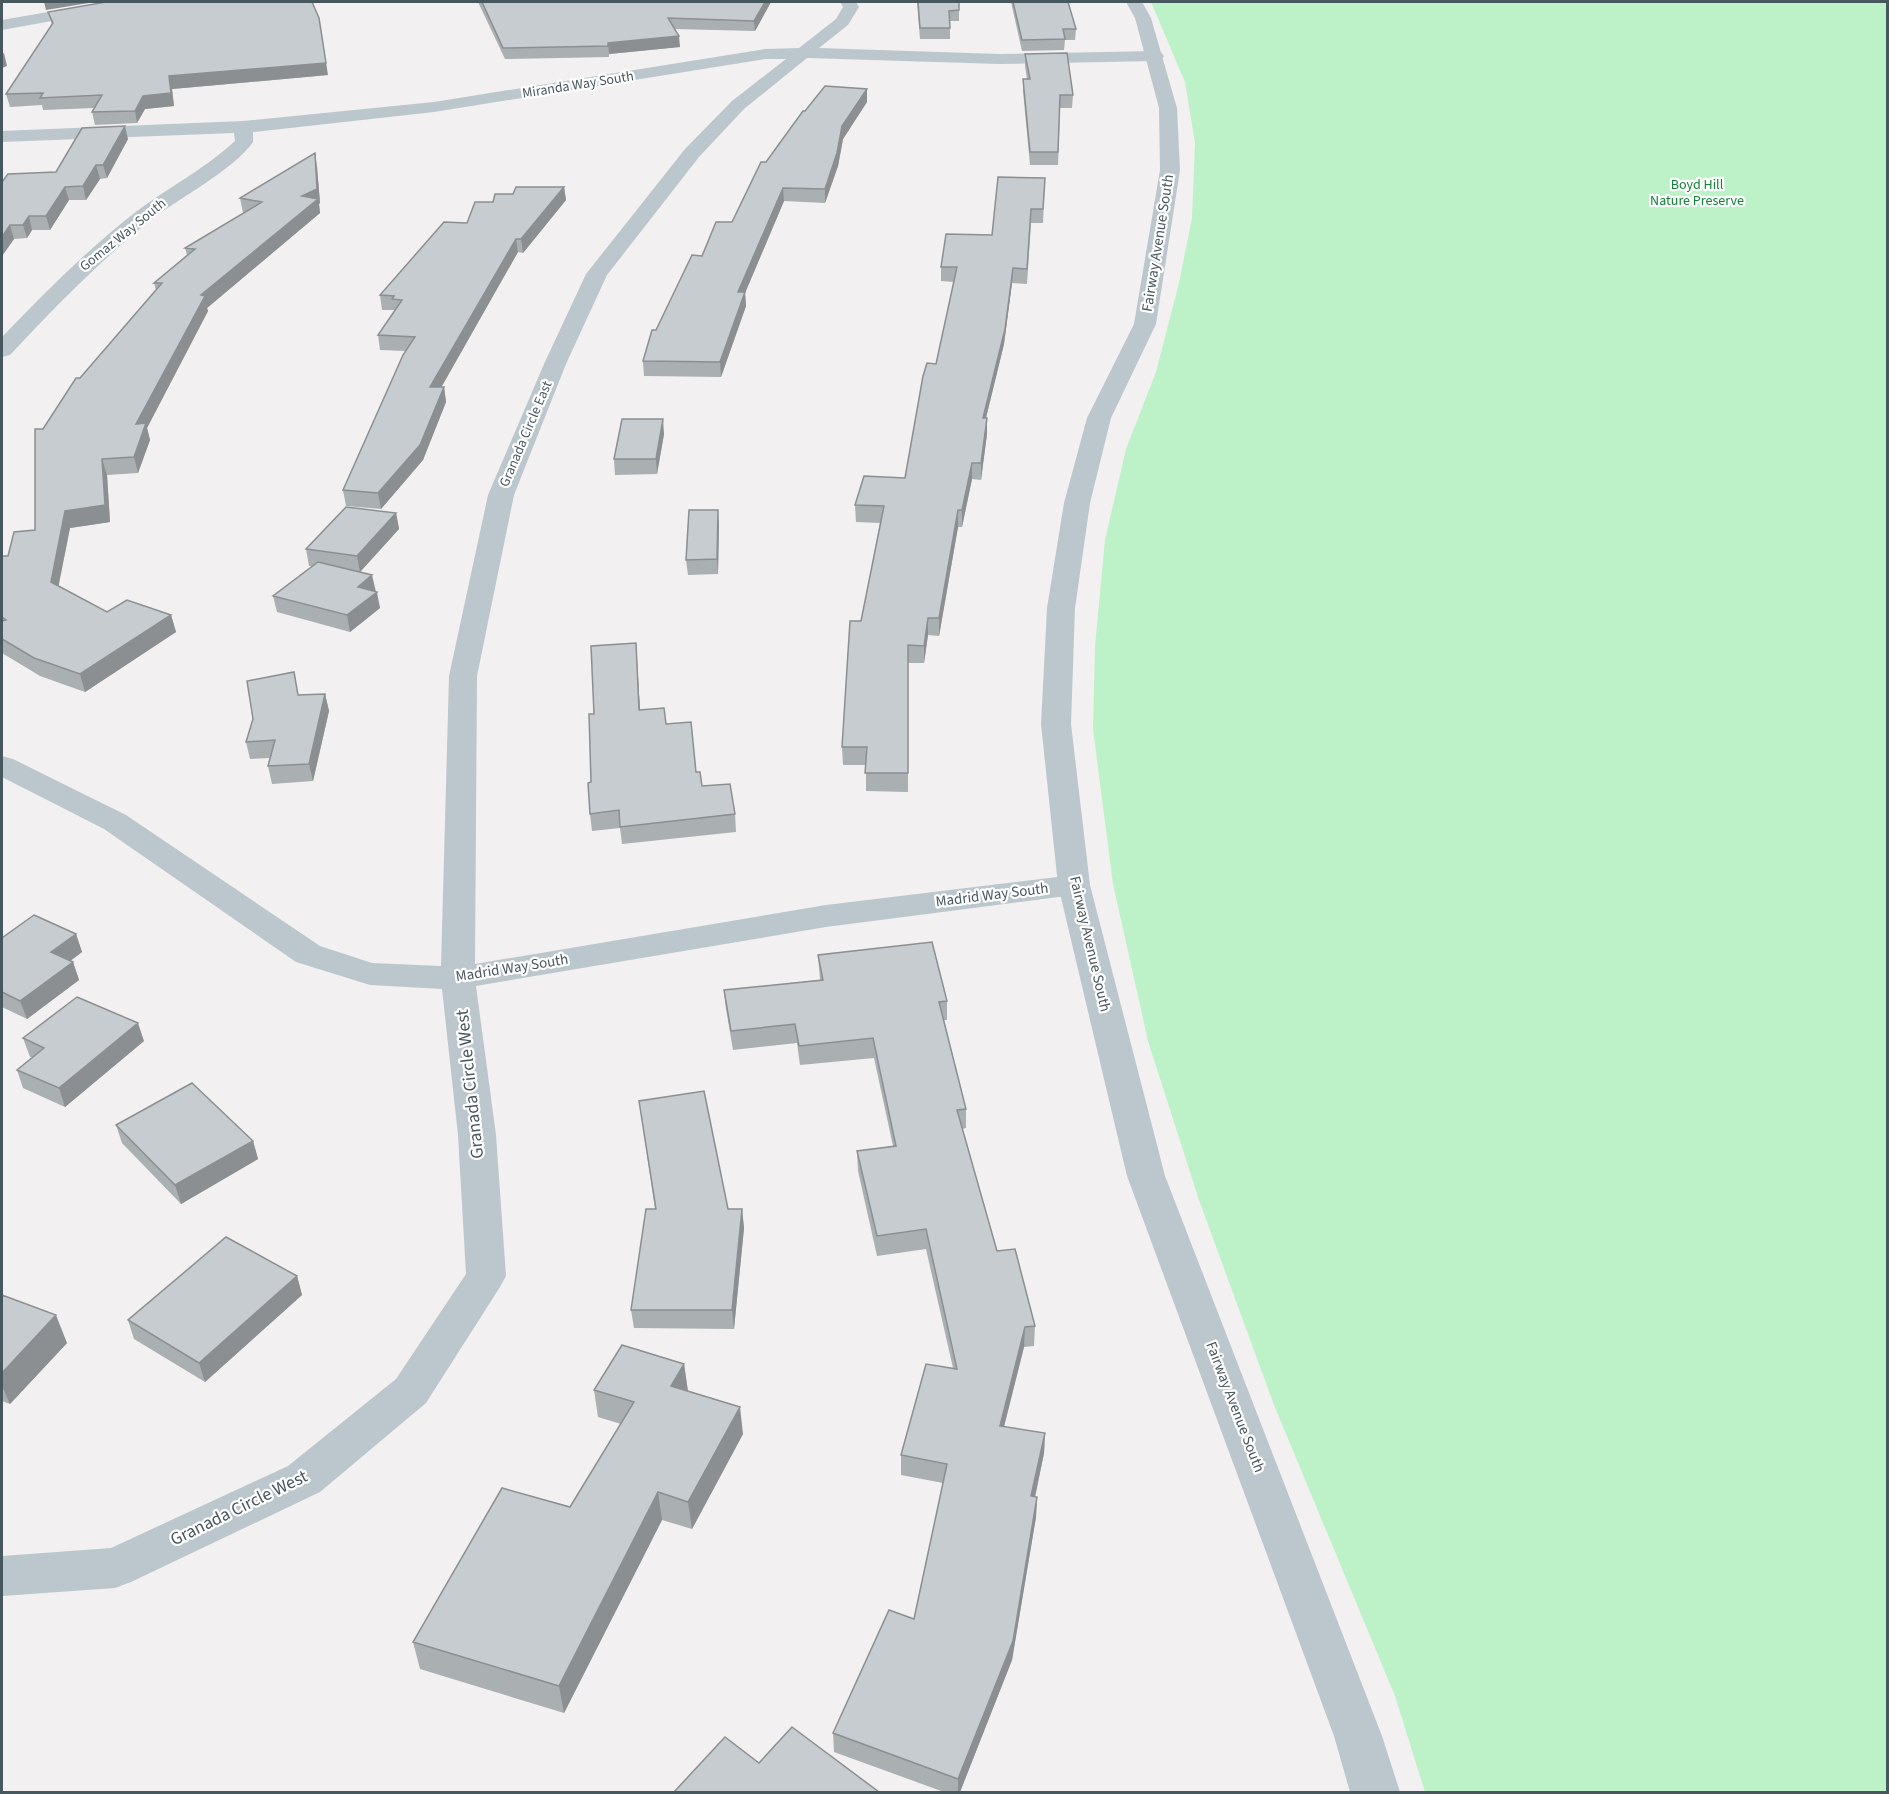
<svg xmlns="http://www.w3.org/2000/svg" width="1889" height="1794" font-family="'Source Sans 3',sans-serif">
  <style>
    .green { fill: #bdf1c8 }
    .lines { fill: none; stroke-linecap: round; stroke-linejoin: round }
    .minor { fill: #bbc7cd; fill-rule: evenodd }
    .tertiary { fill: #bbc7cd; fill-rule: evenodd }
    .wall { fill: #aaafb2 }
    .shaded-wall { fill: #8b8f91 }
    .building { fill: #c6cccf; stroke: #8b8f91; stroke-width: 1.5 }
    .labels { text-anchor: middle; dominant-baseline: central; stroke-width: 4.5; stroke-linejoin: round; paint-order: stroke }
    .far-street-label { font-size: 14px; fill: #47575e; stroke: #fff }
    .far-park-label { font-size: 14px; fill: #138437; stroke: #fff }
    .street-label { font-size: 15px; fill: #47575e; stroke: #fff }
    .near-street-label { font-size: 18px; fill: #47575e; stroke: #fff }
  </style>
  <rect width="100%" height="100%" fill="#f2f0f0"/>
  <path class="green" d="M1151 2H1887V1792H1425L1395 1696 1274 1405 1199 1200 1148 1041 1113 884 1093 729 1095 646 1105 540 1126 449 1156 372 1179 283 1192 218 1195 143 1185 82Z"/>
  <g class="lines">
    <path class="minor" d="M105 2H137L129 7 2 30V20Z
      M840 2H856L859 7 848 25 819 48 999 54 1155 51 1161 52 1164 56 1161 60 1155 61 999 64 807 58 744 109 699 157 607 275 566 364 514 495 477 676 475 964 826 905 1074 875 1086 878 1090 885 1086 892 1074 895 826 927 476 986 496 1135 506 1276 500 1287 426 1403 320 1492 131 1582 115 1588 2 1596V1556L111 1548 288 1466 396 1379 466 1274 458 1135 442 989 370 985 296 962 104 829 2 777V756L13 759 126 815 320 946 372 963 441 966 449 676 488 495 544 364 586 274 685 149 732 101 786 59H765L434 112 253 132V142C234 170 177 199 148 222 99 262 54 308 10 355L2 357V337C44 293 88 249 137 211 169 187 206 168 235 141L234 133 2 142V131L243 121 434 102 765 49 799 48 836 19 843 7Z"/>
    <path class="tertiary" d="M1126 2H1142L1151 18 1177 108 1180 170 1156 324 1111 418 1090 503 1075 608 1071 724 1090 885 1165 1176 1382 1736 1400 1792H1350L1334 1736 1127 1176 1058 885 1041 724 1047 608 1064 503 1087 418 1134 324 1160 170 1159 108 1135 18Z"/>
  </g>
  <path class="wall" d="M478 2H771L755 31 674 29 680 47 609 54V57L505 59Z
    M917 2H959V21H950V39H920Z
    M1011 2H1068L1076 29 1075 40H1065L1064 50 1022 51Z
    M48 12 328 75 172 89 174 106 145 109 137 123 95 125 92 112 94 108 43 110 42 105 10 107 6 94 52 25Z
    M1025 54 1073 95 1072 108H1060L1058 165H1030L1023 91V79H1027L1025 66Z
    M867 89V102L843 139 838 166 825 203 784 201 745 293 746 306 721 377 644 376 643 361 656 330 702 256 732 222 766 162 805 111Z
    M128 139 107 178 100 179 86 200H69L50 230H32L27 238 14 239 2 256V182L56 172Z
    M317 167 320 203 319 204 320 213 207 308 208 311 147 428 150 440 138 473 107 475 110 522 70 528 58 586 107 612 171 615 176 632 85 692 40 676 2 653V556H8L35 530 43 429 80 378 156 290 154 283 187 255 185 248 243 213 240 198Z
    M1045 178 1043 223H1031L1027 284 1012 283 1004 344 986 418 987 434 981 480 972 479 962 527H958L939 636 928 635 924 663H908V792L866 791V765H843L842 747 861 621 880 523 856 522 855 505 905 478 936 364 954 282 941 281V267L992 235Z
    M564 187 566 200 523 253 518 252 441 387H444L446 402 423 460 381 509 346 506 343 490 405 351 380 350 378 335 394 312V310H382L380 295 493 202 513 194Z
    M664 434 657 474 615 475 614 459Z
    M396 513 399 529 360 572 375 591 380 608 350 632 277 612 273 596 312 566H309L306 549Z
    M719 524 718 574 688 575 686 560Z
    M637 660 640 710 666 724 696 772 702 786 735 814 736 832 622 844 620 828 592 831 590 814 594 714Z
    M325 694 329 711 313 781 272 784 268 766 270 758 250 759 246 742 299 695Z
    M76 934 82 952 70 961 73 962 79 980 27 1019 2 1007V938Z
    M818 955 947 1001V1020H944L966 1109V1128L962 1129 997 1251 1035 1326 1034 1346 1024 1347 1004 1427 1045 1433 1044 1453 1035 1497H1037L1036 1517 1012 1660 960 1792H944L834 1752 833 1733 914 1619 943 1483 901 1475V1455L953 1368 926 1249 877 1256 858 1171 857 1151 893 1146 874 1058 800 1065 797 1043 733 1050 726 1009 724 990 820 980Z
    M23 1038 144 1041 65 1107 23 1088 17 1070 32 1057H30Z
    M639 1101 728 1209H742L744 1228 734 1329 634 1328 631 1310 655 1209Z
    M116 1125 253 1141 258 1159 181 1204 122 1143Z
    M297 1276 302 1295 205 1382 134 1339 128 1320Z
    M2 1295 67 1343 10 1404 2 1401Z
    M684 1364 688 1391 743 1434 692 1529 662 1520 564 1713 420 1669 413 1642 570 1507 621 1424 598 1417 594 1390Z"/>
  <path class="shaded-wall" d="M44 2H95L46 10Z
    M402 2H432L402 3Z
    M765 2H771L755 31 754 21Z
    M319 18 328 75 172 89 174 106 145 109 137 123 135 111 143 96 169 76Z
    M679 36 680 47 609 54 608 43Z
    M4 53 7 66 2 68V54Z
    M867 89V102L843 139 838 166 825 203V189L842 126Z
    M125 126 128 139 107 178 103 165Z
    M315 153 317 167 320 203 319 204 320 213 207 308 208 311 147 428 150 440 138 473 134 457 136 424 201 295 302 196Z
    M96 165 100 179 86 200 83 186Z
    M65 187 69 200 50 230 46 216Z
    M564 187 566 200 523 253 521 239Z
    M783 188 784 201 745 293 746 306 721 377 720 362 738 292Z
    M29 216 32 230 27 238 23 225Z
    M10 225 14 239 2 256V237Z
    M516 239 518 252 433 402 430 387Z
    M1013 268 1012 283 1004 344 982 434 983 418Z
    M444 387 446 402 423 460 381 509 378 493Z
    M987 418V434L981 480V463Z
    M663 419 664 434 657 474 656 459Z
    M102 459 107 475 110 522 70 528 56 599 51 582 65 511Z
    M972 463V479L962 527V510Z
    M718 510 719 524 718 574 717 559Z
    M958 510V527L939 636V618Z
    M396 513 399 529 360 572 357 556Z
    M372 575 376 592 358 587Z
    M377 592 380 608 350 632 347 615Z
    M171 615 176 632 85 692 80 674Z
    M928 618V635L924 663V646Z
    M636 643 637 660 641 727 639 710Z
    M325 694 329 711 313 781 309 764Z
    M76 934 82 952 57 971 51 952Z
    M73 962 79 980 27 1019 20 1001Z
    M138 1023 144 1041 65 1107 59 1088Z
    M253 1141 258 1159 181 1204 175 1185Z
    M742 1209 744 1228 734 1329 732 1310Z
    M297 1276 302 1295 205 1382 199 1363Z
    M56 1315 67 1343 10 1404 2 1386V1373Z
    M1025 1327 1024 1347 999 1446 1000 1426Z
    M684 1364 688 1392 671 1386Z
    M740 1407 743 1434 692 1529 688 1502Z
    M1045 1433 1044 1453 1031 1516V1496Z
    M658 1492 662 1520 564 1713 559 1686Z
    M1037 1497 1036 1517 1012 1660 960 1792H958V1779Z"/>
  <path class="building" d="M106 2H312L319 18 326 63 169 76 171 93 143 96 135 111 92 112 102 95 40 98 43 93 6 94 53 23 48 12Z
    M482 2H765L754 21 668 18 679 36 608 43V46L503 48Z
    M918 2H959V10L949 11 950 28H920Z
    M1013 2H1068L1076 29H1063L1065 39 1022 40Z
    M1067 53 1073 95H1060L1058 152H1030L1023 79H1030L1025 54Z
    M825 86 867 89 842 126 837 153 825 189 783 188 738 292H745L720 362 643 361 652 330H656L692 255 702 256 716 222H732L761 162H766L803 111H805Z
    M125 126 103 165H96L83 186 65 187 46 216H29L23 225H10L2 237V182L8 174 56 172 82 128Z
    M315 153 317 189 302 196 318 199 201 295 205 296 136 424 146 423 134 457 102 459 105 505 65 511 51 582 107 612 127 600 171 615 80 674 34 658 2 639V621L6 620 2 617V556H8L14 532 35 530V429H43L76 378H80L162 283H154L195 249 185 248 262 202 240 198Z
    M998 177 1045 178 1043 209H1031L1027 269 1013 268 1005 329 983 418H987L981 463H972L962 510H958L939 618H928L924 646 908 645V773H865L867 747H842L850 621H861L884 506 855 505 864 476 905 478 923 376 927 363 936 364 957 267H941L946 234 992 235Z
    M516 187H564L521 239H516L430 387H444L420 445 378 493 343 490 403 355 415 337 378 335 402 300 392 299 394 296 380 295 444 222 467 223 475 202H493L495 194H513Z
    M622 419H663L656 459H614Z
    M346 507 396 513 357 556 306 549Z
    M689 510H718L717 559 686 560Z
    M318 562 372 575 358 587 377 592 347 615 273 596Z
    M636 643 639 710 664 708 666 724 691 722 696 772H700L702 786 730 784 735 814 620 827 619 810 590 814 588 783 591 782 589 714H594L591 646Z
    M294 672 298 695 325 694 309 764 268 766 275 740 246 742 253 719 247 681Z
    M34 915 76 934 51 952 73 962 20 1001 2 992V938Z
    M932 942 947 1001 939 1002 966 1109 957 1110 997 1251 1015 1249 1035 1326 1025 1327 1000 1426 1045 1433 1031 1496 1037 1497 1013 1641 958 1779 833 1733 889 1610 914 1619 947 1464 901 1455 926 1364 957 1369 926 1229 877 1236 857 1151 896 1146 873 1038 799 1046 795 1024 731 1031 724 990 823 980 818 955Z
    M77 997 138 1023 59 1088 17 1070 44 1048 23 1038Z
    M192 1083 253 1141 175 1185 116 1125Z
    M704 1091 728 1209H742L732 1310H631L646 1209H656L639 1101Z
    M226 1237 297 1276 199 1363 128 1320Z
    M2 1295 56 1315 2 1373Z
    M622 1345 684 1364 671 1386 740 1407 688 1502 658 1492 559 1686 413 1642 502 1488 570 1507 634 1402 594 1390Z
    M792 1727 879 1792H674L725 1737 759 1763Z"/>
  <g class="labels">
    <g class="far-street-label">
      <text transform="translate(578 85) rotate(-9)">Miranda Way South</text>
      <text transform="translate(123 235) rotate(-39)">Gomaz Way South</text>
      <text transform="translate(526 434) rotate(-67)">Granada Circle East</text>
    </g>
    <g class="far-park-label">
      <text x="1697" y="185">Boyd Hill<tspan x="1697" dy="16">Nature Preserve</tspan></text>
    </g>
    <g class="street-label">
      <text transform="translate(1158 243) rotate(-81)">Fairway Avenue South</text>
      <text transform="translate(992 895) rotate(-7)">Madrid Way South</text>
      <text transform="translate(1090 944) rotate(77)">Fairway Avenue South</text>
      <text transform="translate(512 968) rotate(-9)">Madrid Way South</text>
      <text transform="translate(1235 1407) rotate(69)">Fairway Avenue South</text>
    </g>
    <g class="near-street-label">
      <text transform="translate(470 1084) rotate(-96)">Granada Circle West</text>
      <text transform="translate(239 1508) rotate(-26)">Granada Circle West</text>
    </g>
  </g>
  <rect width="1889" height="1794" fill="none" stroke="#47575e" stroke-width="6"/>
</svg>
